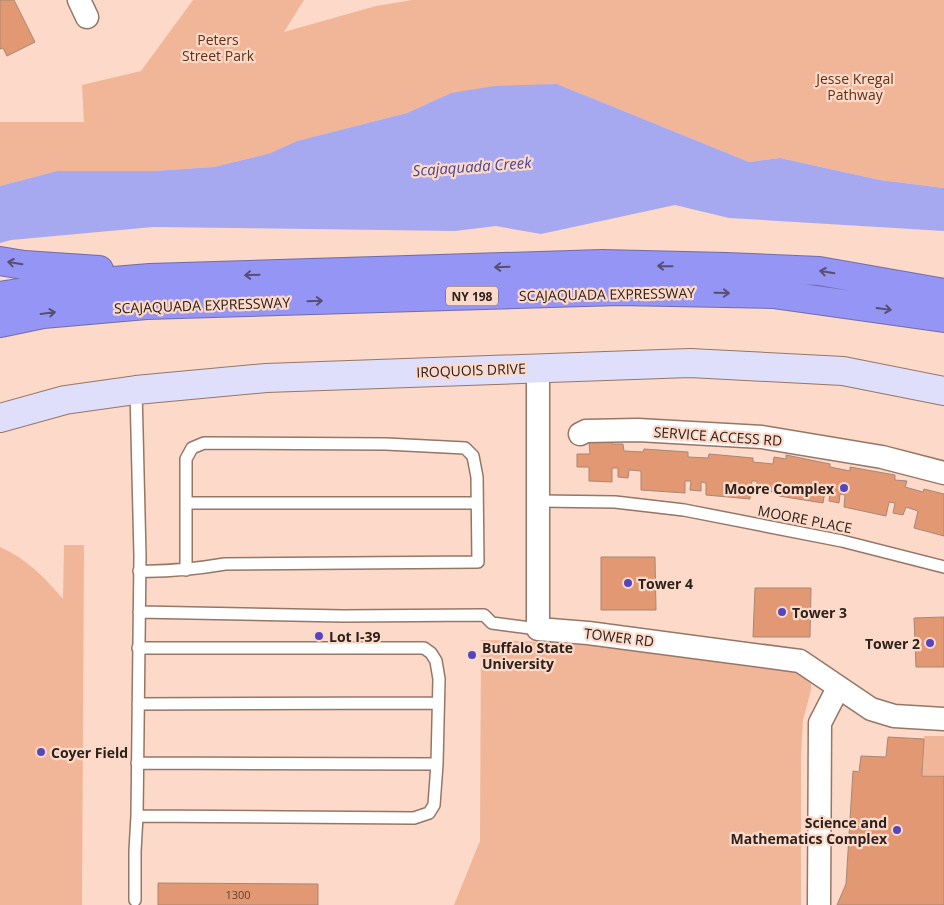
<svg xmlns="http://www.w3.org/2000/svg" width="944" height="905" font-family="'Open Sans',sans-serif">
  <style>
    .green { fill: #f1b597 }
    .water { fill: #a6a8f0 }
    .building { fill: #e29973; stroke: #a68777 }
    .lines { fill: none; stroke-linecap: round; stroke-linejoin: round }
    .lane-casing { stroke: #957667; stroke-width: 14 }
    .street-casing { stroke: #957667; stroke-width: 25 }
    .secondary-casing { stroke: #957667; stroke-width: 30 }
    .highway-casing { stroke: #716ca9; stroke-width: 30 }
    .lane { stroke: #fff; stroke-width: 11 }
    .street { stroke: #fff; stroke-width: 22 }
    .secondary { stroke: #dfdffc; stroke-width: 28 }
    .highway { stroke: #9595f5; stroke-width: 28 }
    .oneway { stroke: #574f72 }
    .poi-dot { fill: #5446be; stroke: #fcd9c8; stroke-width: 2 }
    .labels { text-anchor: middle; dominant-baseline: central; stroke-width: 4.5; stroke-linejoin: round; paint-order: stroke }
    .number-label { font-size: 11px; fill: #5a3f31 }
    .shield { fill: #fcd9c8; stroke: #6b584f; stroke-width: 1 }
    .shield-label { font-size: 12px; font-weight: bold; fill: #2d211b }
    .park-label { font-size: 14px; fill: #603016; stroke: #fcd9c8 }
    .street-label { font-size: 14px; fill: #2d211b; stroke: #fcd9c8 }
    .poi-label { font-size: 14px; font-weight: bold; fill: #2d211b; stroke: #fcd9c8; text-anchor: start }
    .water-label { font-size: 15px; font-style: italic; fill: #494497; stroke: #fcd9c8 }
  </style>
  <rect width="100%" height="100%" fill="#fcd9c8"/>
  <path class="green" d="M193 0H304L284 32 376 6 412 0H944V188L880 180 780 158 749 162 557 84 451 93 407 113 297 141 272 153 214 167 154 171H57L0 186V122H84L82 85 141 71Z
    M64 545H84L82 905H0V547C27 559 44 577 63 599Z
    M481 640C585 641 689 656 793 667L811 682V690L803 720 801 759V905H454L480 841Z
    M924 736H944V775H923Z"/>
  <path class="water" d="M557 84 749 162 780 158 880 180 944 188V231L729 218 675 205 541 234 496 226 455 231 153 227 11 240 0 243V186L57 171H154L214 167 271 153 297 141 407 113 451 93 495 86Z"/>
  <path class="building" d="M0 0H14L35 42 7 56 3 48 0 49Z
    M612 440V444H623L624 451 643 452 644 449 688 452V457L708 458 709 454 753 458V462L773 464 774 457 786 459V455L830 464V467L850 471V467L895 475V480L907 481 905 487 923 492 924 489 944 494V536L914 528 918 511 906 507 903 515 893 513 895 503 889 502 886 516 844 507 845 495 840 494 839 503 829 501 830 492 825 491 823 503 779 496 781 483 776 482 775 492 765 491V487L757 486V481H752L750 499 706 495V483L701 482V491L690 490 691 481H685V493L641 490V471L629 470 628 478 618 477V468H612V482L589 481V467H577V454H590L589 441Z
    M601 557H655L656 610H601Z
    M755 588H811L810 637H753Z
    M944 617V667H916L914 618Z
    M888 737 924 739 922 776H944V905H837L846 884 853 771 859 772 861 756 886 757Z
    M158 883 318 884V905H158Z"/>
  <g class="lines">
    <g class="lane-casing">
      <path id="lane" d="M539 501 615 502 684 510 842 541 944 567
        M186 503H477
        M139 571C170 572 195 569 225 564L478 562 477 477 473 456 465 448 386 444 204 443 192 448 186 459V570
        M139 612 343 616 484 615 492 623 538 629
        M138 704 438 703
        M137 763 437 764
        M137 816 414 818 429 813 434 805 437 764 439 679 436 661 431 653 424 648H138
        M135 900V851L137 816 140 556 136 390"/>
    </g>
    <g class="street-casing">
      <path id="street" d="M79 0 87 17
        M538 368V629L588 633 800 661 871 709 894 716 944 719
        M580 434 586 431 638 430 762 437 882 457 944 473
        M819 905 820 723 838 688"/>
    </g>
    <g class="secondary-casing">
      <path id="secondary" d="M0 418 65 400 136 390 266 378 690 363 843 371 944 391"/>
    </g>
    <g class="highway-casing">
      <path id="highway" d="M0 261 24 265 99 270
        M0 296 77 284 150 278 602 264 726 267 819 271 944 293
        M0 323 43 314 146 305 619 291 773 294 944 318"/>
    </g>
    <use href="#lane" class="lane"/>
    <use href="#street" class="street"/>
    <use href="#secondary" class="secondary"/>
    <use href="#highway" class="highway"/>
  </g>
  <defs><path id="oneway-shaft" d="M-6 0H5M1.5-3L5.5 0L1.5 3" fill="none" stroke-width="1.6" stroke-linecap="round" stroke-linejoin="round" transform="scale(1.25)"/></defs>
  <g class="oneway">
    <use href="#oneway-shaft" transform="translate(15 263) rotate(-171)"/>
    <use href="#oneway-shaft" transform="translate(665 266) rotate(-179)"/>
    <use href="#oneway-shaft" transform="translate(502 267) rotate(178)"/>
    <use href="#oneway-shaft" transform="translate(827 272) rotate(-171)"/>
    <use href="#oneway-shaft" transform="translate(252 275) rotate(178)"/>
    <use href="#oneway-shaft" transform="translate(722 293) rotate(1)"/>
    <use href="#oneway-shaft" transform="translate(315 301) rotate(-2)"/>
    <use href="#oneway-shaft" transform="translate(884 309) rotate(8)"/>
    <use href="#oneway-shaft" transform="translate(48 313) rotate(-7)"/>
  </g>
  <g class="poi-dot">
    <circle cx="844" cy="488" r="5"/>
    <circle cx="628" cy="583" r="5"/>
    <circle cx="782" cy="612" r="5"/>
    <circle cx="319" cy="636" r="5"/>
    <circle cx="930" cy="643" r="5"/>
    <circle cx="472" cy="655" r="5"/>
    <circle cx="41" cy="752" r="5"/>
    <circle cx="897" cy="830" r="5"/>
  </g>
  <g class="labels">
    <g class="number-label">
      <text x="238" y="894">1300</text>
    </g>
    <rect class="shield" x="446" y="286.5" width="52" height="19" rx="4"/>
    <g class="shield-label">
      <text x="472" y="296">NY 198</text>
    </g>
    <g class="park-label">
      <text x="218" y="39">Peters<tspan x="218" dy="16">Street Park</tspan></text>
      <text x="855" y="78">Jesse Kregal<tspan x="855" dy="16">Pathway</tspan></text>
    </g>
    <g class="street-label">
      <text transform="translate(607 294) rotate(-1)">SCAJAQUADA EXPRESSWAY</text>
      <text transform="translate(202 305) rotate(-2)">SCAJAQUADA EXPRESSWAY</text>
      <text transform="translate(471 370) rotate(-2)">IROQUOIS DRIVE</text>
      <text transform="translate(718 436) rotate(4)">SERVICE ACCESS RD</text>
      <text transform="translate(805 519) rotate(11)">MOORE PLACE</text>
      <text transform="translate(619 637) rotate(7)">TOWER RD</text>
    </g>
    <g class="poi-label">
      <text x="834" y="488" text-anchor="end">Moore Complex</text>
      <text x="638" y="583">Tower 4</text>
      <text x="792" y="612">Tower 3</text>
      <text x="329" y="636">Lot I-39</text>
      <text x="920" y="643" text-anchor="end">Tower 2</text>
      <text x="482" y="647">Buffalo State<tspan x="482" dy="16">University</tspan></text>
      <text x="51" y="752">Coyer Field</text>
      <text x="887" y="822" text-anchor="end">Science and<tspan x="887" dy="16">Mathematics Complex</tspan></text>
    </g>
    <g class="water-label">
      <text transform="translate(472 166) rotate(-4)">Scajaquada Creek</text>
    </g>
  </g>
</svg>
